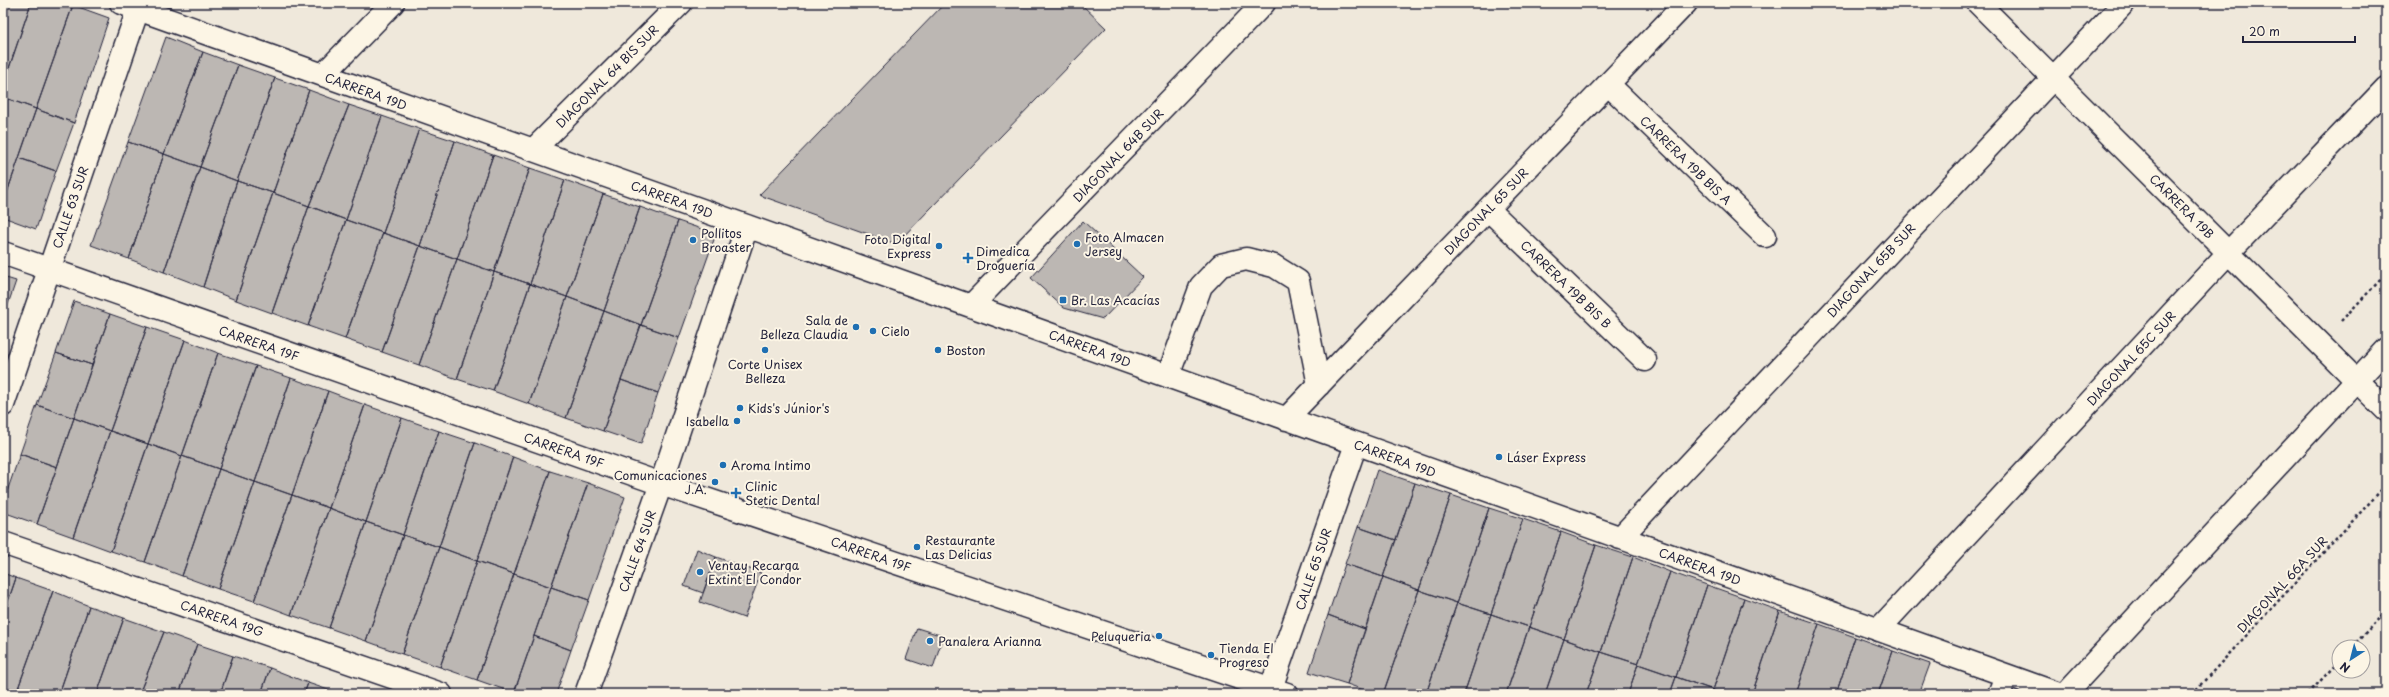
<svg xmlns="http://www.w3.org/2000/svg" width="2389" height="697" font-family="'Playpen Sans',sans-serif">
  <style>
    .building { fill: #bcb7b3; stroke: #22223b }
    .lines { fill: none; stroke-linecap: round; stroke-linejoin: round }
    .minor-casing { stroke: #22223b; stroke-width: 25 }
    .path { stroke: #22223b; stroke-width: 2.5; stroke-dasharray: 3 3; stroke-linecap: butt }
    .minor { stroke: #fcf5e5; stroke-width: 22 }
    .poi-dot { fill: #1f6fb2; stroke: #fcf5e5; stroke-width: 1.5 }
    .labels { text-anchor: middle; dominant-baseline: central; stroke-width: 4; stroke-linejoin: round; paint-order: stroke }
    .street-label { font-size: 12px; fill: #22223b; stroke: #fcf5e5 }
    .poi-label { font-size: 12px; fill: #22223b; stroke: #fcf5e5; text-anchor: start }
  </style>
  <rect width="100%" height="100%" fill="#efe8db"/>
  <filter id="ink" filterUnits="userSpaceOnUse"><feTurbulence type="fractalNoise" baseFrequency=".025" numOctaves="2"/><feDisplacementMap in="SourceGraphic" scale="8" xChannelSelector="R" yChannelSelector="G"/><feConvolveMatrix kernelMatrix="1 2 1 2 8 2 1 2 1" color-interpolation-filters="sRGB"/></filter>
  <g filter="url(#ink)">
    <path class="building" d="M3 3H31L3 86Z
      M31 3H66L73 5 36 109 3 97V86Z
      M945 3H1080L1106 28 896 244 759 195Z
      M73 5 109 18 74 123 36 109Z
      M166 37 203 52 164 154 128 142Z
      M203 52 238 65 200 167 164 154Z
      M238 65 275 78 237 181 200 167Z
      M275 78 309 90 273 193 237 181Z
      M309 90 349 105 309 206 273 193Z
      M3 97 36 109 3 204Z
      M349 105 382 116 346 220 309 206Z
      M36 109 74 123 56 171 19 158Z
      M382 116 419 129 383 233 346 220Z
      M419 129 455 141 420 246 383 233Z
      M455 141 493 155 457 259 420 246Z
      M128 142 164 154 129 259 91 245Z
      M164 154 200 167 164 272 129 259Z
      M493 155 530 168 494 272 457 259Z
      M19 158 56 171 36 229 3 217V204Z
      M200 167 237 181 203 287 164 272Z
      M530 168 565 180 530 284 494 272Z
      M565 180 603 194 567 297 530 284Z
      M237 181 273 193 236 300 203 287Z
      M273 193 309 206 272 313 236 300Z
      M603 194 640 207 604 311 567 297Z
      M309 206 346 220 308 326 272 313Z
      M640 207 678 221 641 325 604 311Z
      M346 220 383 233 345 339 308 326Z
      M678 221 716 234 679 338 641 325Z
      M1083 221 1143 277 1103 319 1064 308 1031 278Z
      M383 233 420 246 382 352 345 339Z
      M420 246 457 259 419 365 382 352Z
      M457 259 494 272 457 379 419 365Z
      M494 272 530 284 493 391 457 379Z
      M3 277 16 281 3 319Z
      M530 284 567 297 529 404 493 391Z
      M567 297 604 311 566 418 529 404Z
      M74 301 110 314 92 365 56 353Z
      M604 311 641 325 603 431 566 418Z
      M110 314 147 327 110 431 74 418Z
      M641 325 679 338 658 393 621 380Z
      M147 327 185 340 148 444 110 431Z
      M185 340 218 353 182 456 148 444Z
      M56 353 92 365 74 418 37 405Z
      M218 353 256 366 219 469 182 456Z
      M256 366 291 378 255 482 219 469Z
      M291 378 328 391 292 495 255 482Z
      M621 380 658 393 641 444 603 431Z
      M328 391 365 405 329 508 292 495Z
      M37 405 74 418 57 467 20 454Z
      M365 405 402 418 366 522 329 508Z
      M74 418 110 431 73 537 37 524Z
      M402 418 439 431 403 535 366 522Z
      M110 431 148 444 111 551 73 537Z
      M439 431 475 443 439 547 403 535Z
      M475 443 513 457 477 561 439 547Z
      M148 444 182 456 145 562 111 551Z
      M20 454 57 467 37 524 3 512V503Z
      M182 456 219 469 182 576 145 562Z
      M513 457 550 471 514 574 477 561Z
      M219 469 255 482 218 589 182 576Z
      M1377 470 1415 483 1396 540 1358 527Z
      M550 471 588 483 551 587 514 574Z
      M255 482 292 495 254 601 218 589Z
      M588 483 625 497 589 600 551 587Z
      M1415 483 1451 495 1419 590 1383 577Z
      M292 495 329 508 291 615 254 601Z
      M1451 495 1489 508 1457 603 1419 590Z
      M329 508 366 522 329 628 291 615Z
      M1489 508 1523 519 1491 614 1457 603Z
      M1523 519 1561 532 1529 627 1491 614Z
      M366 522 403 535 366 641 329 628Z
      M1358 527 1396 540 1383 577 1345 564Z
      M1561 532 1596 545 1564 639 1529 627Z
      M403 535 439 547 402 654 366 641Z
      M1596 545 1633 557 1601 652 1564 639Z
      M439 547 477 561 440 667 402 654Z
      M697 549 716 557 703 593 684 586Z
      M716 557 761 573 744 618 700 602Z
      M1633 557 1670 572 1638 664 1601 652Z
      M477 561 514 574 477 680 440 667Z
      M1345 564 1383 577 1365 629 1328 615Z
      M1670 572 1707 585 1676 677 1638 664Z
      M3 573 16 578 3 616Z
      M514 574 551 587 514 693 477 680Z
      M1383 577 1419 590 1383 694H1375L1347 684Z
      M16 578 53 591 16 694H11L3 691V616Z
      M1707 585 1744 598 1713 690 1676 677Z
      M551 587 589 600 571 650 534 636Z
      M1419 590 1457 603 1426 694H1383Z
      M53 591 89 606 59 694H16Z
      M1744 598 1780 611 1752 694H1724L1713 690Z
      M1457 603 1491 614 1464 694H1426Z
      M89 606 124 618 97 694H59Z
      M1780 611 1819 624 1795 694H1752Z
      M1491 614 1529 627 1506 694H1464Z
      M1328 615 1365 629 1347 684 1309 672Z
      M124 618 164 632 139 694H97Z
      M1819 624 1855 637 1836 694H1795Z
      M1529 627 1564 639 1545 694H1506Z
      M917 628 943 636 933 668 906 659Z
      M164 632 197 644 179 694H139Z
      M534 636 571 650 556 694 514 693Z
      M1855 637 1893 651 1878 694H1836Z
      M1564 639 1601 652 1586 694H1545Z
      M197 644 233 656 220 694H179Z
      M1893 651 1930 664 1919 694H1878Z
      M1601 652 1638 664 1628 694H1586Z
      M233 656 270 668 261 694H220Z
      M1638 664 1676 677 1670 694H1628Z
      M270 668 308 683 304 694H261Z
      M1676 677 1713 690 1712 694H1670Z
      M308 683 340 694H304Z"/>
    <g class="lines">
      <g class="minor-casing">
        <path id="minor" d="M121 3 2059 694
          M1978 3 2386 410
          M323 75 393 3
          M1608 84 1765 236
          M533 150 681 3
          M1488 209 1645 360
          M3 253 661 484 1287 694
          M971 306 1264 3
          M1168 376 1201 286 1221 265 1246 259 1274 266 1298 281 1319 385
          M3 405 138 9
          M1286 419 1686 3
          M1620 538 2124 3
          M3 543 441 694
          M1878 630 2229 252 2386 88
          M586 694 661 484 747 226
          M1269 694 1356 444
          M1999 694 2006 676
          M2065 694 2386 349"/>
      </g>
      <path class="path" d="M2341 321 2386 274
        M2352 647 2386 611
        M2192 694 2386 485
        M2308 694 2339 661"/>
      <use href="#minor" class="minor"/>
    </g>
  </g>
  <g class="poi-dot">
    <circle cx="693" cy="240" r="4"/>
    <circle cx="1077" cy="244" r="4"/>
    <circle cx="939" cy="246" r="4"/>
    <path d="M966 252h4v4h4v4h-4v4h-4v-4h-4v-4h4z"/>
    <rect x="1059" y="296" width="8" height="8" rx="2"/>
    <circle cx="856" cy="327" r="4"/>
    <circle cx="873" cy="331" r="4"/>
    <circle cx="765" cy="350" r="4"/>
    <circle cx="938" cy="350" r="4"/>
    <circle cx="740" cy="408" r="4"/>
    <circle cx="737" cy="421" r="4"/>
    <circle cx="1499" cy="457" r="4"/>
    <circle cx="723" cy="465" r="4"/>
    <circle cx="715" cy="482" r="4"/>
    <path d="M734 487h4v4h4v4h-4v4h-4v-4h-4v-4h4z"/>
    <circle cx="917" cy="547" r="4"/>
    <circle cx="700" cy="572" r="4"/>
    <circle cx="1159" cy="636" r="4"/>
    <circle cx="930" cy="641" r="4"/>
    <circle cx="1211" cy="655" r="4"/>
  </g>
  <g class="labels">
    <g class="street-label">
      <text transform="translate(607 76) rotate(-45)">DIAGONAL 64 BIS SUR</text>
      <text transform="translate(366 91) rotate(20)">CARRERA 19D</text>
      <text transform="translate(1118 155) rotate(-46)">DIAGONAL 64B SUR</text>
      <text transform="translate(1686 160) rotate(44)">CARRERA 19B BIS A</text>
      <text transform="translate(672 199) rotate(20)">CARRERA 19D</text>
      <text transform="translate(2182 206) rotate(45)">CARRERA 19B</text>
      <text transform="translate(70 207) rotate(-71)">CALLE 63 SUR</text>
      <text transform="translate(1486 211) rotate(-46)">DIAGONAL 65 SUR</text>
      <text transform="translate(1871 270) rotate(-47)">DIAGONAL 65B SUR</text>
      <text transform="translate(1566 284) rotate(44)">CARRERA 19B BIS B</text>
      <text transform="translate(259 343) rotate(19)">CARRERA 19F</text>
      <text transform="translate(1090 348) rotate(20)">CARRERA 19D</text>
      <text transform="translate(2131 358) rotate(-47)">DIAGONAL 65C SUR</text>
      <text transform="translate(564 450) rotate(19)">CARRERA 19F</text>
      <text transform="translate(1395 458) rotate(20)">CARRERA 19D</text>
      <text transform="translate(637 551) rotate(-70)">CALLE 64 SUR</text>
      <text transform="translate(871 554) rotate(19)">CARRERA 19F</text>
      <text transform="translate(1700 566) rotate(20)">CARRERA 19D</text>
      <text transform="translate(1313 569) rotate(-71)">CALLE 65 SUR</text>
      <text transform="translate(2282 584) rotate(-47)">DIAGONAL 66A SUR</text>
      <text transform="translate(222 618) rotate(19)">CARRERA 19G</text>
    </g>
    <g class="poi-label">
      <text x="701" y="233">Pollitos<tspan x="701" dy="14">Broaster</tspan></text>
      <text x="1085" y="237">Foto Almacen<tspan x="1085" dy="14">Jersey</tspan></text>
      <text x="931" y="239" text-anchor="end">Foto Digital<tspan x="931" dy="14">Express</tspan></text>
      <text x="976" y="251">Dimedica<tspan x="976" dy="14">Droguería</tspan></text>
      <text x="1071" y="300">Br. Las Acacías</text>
      <text x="848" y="320" text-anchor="end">Sala de<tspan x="848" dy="14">Belleza Claudia</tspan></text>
      <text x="881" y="331">Cielo</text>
      <text x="946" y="350">Boston</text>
      <text x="765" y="364" text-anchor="middle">Corte Unisex<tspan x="765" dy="14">Belleza</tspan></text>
      <text x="748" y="408">Kids's Júnior's</text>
      <text x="729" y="421" text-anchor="end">Isabella</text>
      <text x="1507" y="457">Láser Express</text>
      <text x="731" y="465">Aroma Intimo</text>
      <text x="707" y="475" text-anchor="end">Comunicaciones<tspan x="707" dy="14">J.A.</tspan></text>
      <text x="745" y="486">Clinic<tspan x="745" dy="14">Stetic Dental</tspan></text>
      <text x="925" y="540">Restaurante<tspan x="925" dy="14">Las Delicias</tspan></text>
      <text x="708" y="565">Ventay Recarga<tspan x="708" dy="14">Extint El Condor</tspan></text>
      <text x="1151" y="636" text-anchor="end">Peluqueria</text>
      <text x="938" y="641">Panalera Arianna</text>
      <text x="1219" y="648">Tienda El<tspan x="1219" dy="14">Progreso</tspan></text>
    </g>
  </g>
  <rect width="2389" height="697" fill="none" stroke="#fcf5e5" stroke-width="16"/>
  <rect x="8" y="8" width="2373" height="681" fill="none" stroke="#22223b" stroke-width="1.5" filter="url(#ink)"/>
  <g transform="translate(2351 659) rotate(216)"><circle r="19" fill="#fcf5e5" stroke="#a5a1a1"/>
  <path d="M0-3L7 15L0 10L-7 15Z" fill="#1f6fb2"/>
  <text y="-6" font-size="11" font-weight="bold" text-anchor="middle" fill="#22223b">N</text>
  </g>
  <path d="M2243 36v6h112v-6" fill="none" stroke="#22223b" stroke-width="2"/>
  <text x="2249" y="36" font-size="12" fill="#22223b" stroke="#fcf5e5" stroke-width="3" paint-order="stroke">20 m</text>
</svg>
